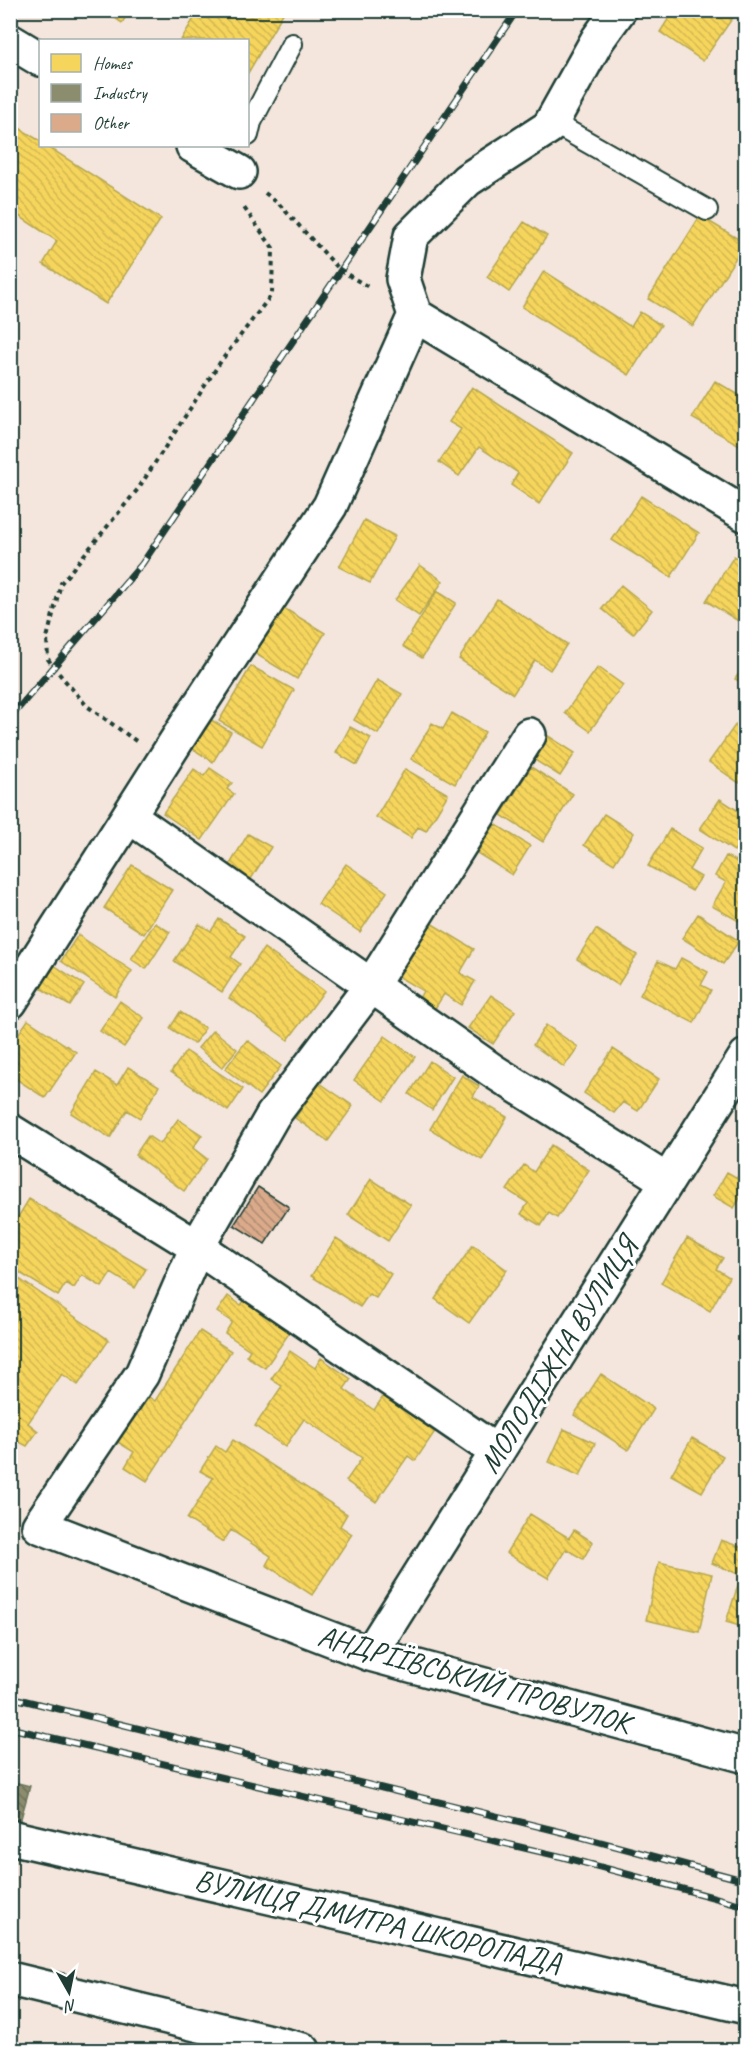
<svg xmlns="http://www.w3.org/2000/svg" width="756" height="2061" font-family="Caveat,sans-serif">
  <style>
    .homes { fill: url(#homes-back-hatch); stroke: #b6a750; stroke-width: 1.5 }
    .industry { fill: url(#industry-back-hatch); stroke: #6b745d; stroke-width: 1.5 }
    .building { fill: url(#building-back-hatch); stroke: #1f3d34; stroke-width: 1.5 }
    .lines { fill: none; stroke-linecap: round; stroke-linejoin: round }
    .lane-casing { stroke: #1f3d34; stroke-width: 24 }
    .street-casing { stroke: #1f3d34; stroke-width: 38 }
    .path { stroke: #1f3d34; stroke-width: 4; stroke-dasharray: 4.5 4.5; stroke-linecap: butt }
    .lane { stroke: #fff; stroke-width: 20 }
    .street { stroke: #fff; stroke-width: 33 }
    .rail-casing { stroke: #1f3d34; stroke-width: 7 }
    .rail { stroke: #fff; stroke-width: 4.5; stroke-dasharray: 14; stroke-linecap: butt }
    .labels { text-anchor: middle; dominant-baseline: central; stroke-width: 6; stroke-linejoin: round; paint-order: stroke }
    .street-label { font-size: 30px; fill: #1f3d34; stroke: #fff }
  </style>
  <defs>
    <pattern id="homes-back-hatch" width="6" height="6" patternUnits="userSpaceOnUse" patternTransform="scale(1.5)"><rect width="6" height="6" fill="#f6d55c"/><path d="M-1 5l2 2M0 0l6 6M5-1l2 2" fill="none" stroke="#d2b851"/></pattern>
    <pattern id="industry-back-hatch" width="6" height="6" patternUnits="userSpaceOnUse" patternTransform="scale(1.5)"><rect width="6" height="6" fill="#8c8c6e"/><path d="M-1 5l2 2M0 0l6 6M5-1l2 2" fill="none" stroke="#72745b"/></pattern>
    <pattern id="building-back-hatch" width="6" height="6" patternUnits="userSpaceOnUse" patternTransform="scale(1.5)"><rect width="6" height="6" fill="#daaa8b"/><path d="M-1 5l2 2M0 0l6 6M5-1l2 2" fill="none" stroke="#b08c72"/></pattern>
  </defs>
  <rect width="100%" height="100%" fill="#f4e6dc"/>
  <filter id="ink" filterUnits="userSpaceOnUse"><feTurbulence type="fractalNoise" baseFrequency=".0167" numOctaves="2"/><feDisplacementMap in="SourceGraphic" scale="12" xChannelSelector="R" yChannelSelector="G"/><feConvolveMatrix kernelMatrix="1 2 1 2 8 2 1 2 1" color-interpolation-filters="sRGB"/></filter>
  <g filter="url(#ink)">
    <path class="homes" d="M103 10H130L122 23Z
      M199 10H285L248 73V40H181Z
      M674 10H738L703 61 660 32Z
      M10 122 40 141V146H47L161 219 106 304 43 264 57 241 10 210Z
      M700 216 745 243 693 326 648 299Z
      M524 222 547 236 509 292 487 277Z
      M544 271 631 327 640 312 661 325 629 375 522 307Z
      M715 381 746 399V449L692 418Z
      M472 387 573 453 539 504 511 485 518 473 479 447 459 476 439 462 461 429 449 422Z
      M641 496 699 533 671 577 612 540Z
      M364 520 395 536 370 583 339 567Z
      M734 556 746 563V626L706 601Z
      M420 565 443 581 419 616 395 600Z
      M621 585 652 610 633 634 602 609Z
      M437 591 456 603 422 658 403 646Z
      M497 599 567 644 550 670 535 660 513 694 459 659Z
      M282 607 325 633 297 679 254 653Z
      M746 663V685L735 679Z
      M251 666 294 690 262 746 219 721Z
      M598 667 623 685 590 731 565 713Z
      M377 680 402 694 378 734 354 720Z
      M452 713 485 732 455 784 411 759 432 723 443 729Z
      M208 718 231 732 213 762 190 747Z
      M736 724 746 731V774L739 783 709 762Z
      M350 727 371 738 357 765 336 753Z
      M545 734 575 753 560 776 530 757Z
      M531 767 573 794 543 842 501 815Z
      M210 768 232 783 227 789 234 794 202 840 163 813 194 769 204 776Z
      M405 769 448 794 426 831 418 827 411 838 376 817Z
      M720 799 746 816V833L734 851 700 829Z
      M604 814 634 833 614 864 584 845Z
      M495 824 530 846 512 875 477 853Z
      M670 829 702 848 689 870 701 877 692 891 648 866Z
      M248 834 271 847 251 879 229 866Z
      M744 848 746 849V925L712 906 726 882 715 876 726 856 736 861Z
      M346 864 387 892 360 932 318 904Z
      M132 865 172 890 144 934 104 908Z
      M698 914 739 941 723 964 682 938Z
      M219 919 245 936 231 957 240 964 222 992 174 961 199 924 211 931Z
      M429 922 474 949 460 973 475 981 461 1005 444 994 434 1010 418 1000 423 991 397 976Z
      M155 923 170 932 146 969 131 959Z
      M596 929 637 955 618 985 577 959Z
      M78 935 132 971 115 997 61 961Z
      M264 948 324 991 288 1040 229 998Z
      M681 958 708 972 701 985 711 990 694 1023 640 995 658 961 675 969Z
      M54 965 84 985 70 1006 40 988Z
      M491 995 515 1011 493 1044 468 1028Z
      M120 1001 144 1018 124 1047 100 1031Z
      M180 1012 205 1028 194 1044 170 1028Z
      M28 1020 76 1052 45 1098 10 1075 17 1062 10 1058V1033L13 1029 19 1033Z
      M546 1025 578 1047 564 1067 533 1045Z
      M213 1030 237 1049 222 1068 198 1048Z
      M385 1036 415 1057 385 1101 354 1080Z
      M247 1040 281 1066 259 1095 225 1069Z
      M613 1049 659 1079 638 1111 623 1102 614 1113 584 1093Z
      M186 1051 243 1089 228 1111 171 1072Z
      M430 1061 453 1077 432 1110 409 1094Z
      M128 1067 159 1086 140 1118 127 1110 110 1138 71 1113 96 1072 117 1085Z
      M462 1075 479 1086 473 1097 507 1117 482 1160 430 1129Z
      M320 1083 353 1106 328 1141 295 1118Z
      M178 1119 202 1135 193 1148 207 1159 184 1191 135 1155 148 1136 160 1144Z
      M551 1145 589 1170 557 1218 549 1213 541 1226 521 1214 528 1203 507 1190 524 1165 534 1172Z
      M727 1172 746 1183V1189L734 1208 713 1196Z
      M371 1179 411 1205 388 1241 348 1215Z
      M29 1199 146 1269 135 1288 111 1273 102 1287 82 1275 74 1288 66 1283 58 1296 10 1267V1230Z
      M336 1238 391 1274 376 1298 369 1294 360 1307 311 1276Z
      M687 1238 723 1258 716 1269 729 1277 710 1311 661 1283Z
      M473 1245 507 1270 469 1323 435 1299Z
      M15 1276 109 1340 78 1385 62 1374 28 1423 38 1431 27 1446 10 1437V1282Z
      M228 1296 241 1305 244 1301 290 1332 265 1368 246 1356 250 1350 225 1333 232 1322 217 1312Z
      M200 1331 231 1351 147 1481 125 1467 134 1452 116 1441 146 1395 155 1401Z
      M290 1351 315 1368 321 1358 351 1379 344 1389 374 1410 385 1394 436 1430 415 1461 408 1456 376 1502 346 1481 362 1458 304 1419 285 1447 255 1426 282 1386 271 1379Z
      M601 1374 654 1409 628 1450 574 1415Z
      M564 1429 595 1443 580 1476 549 1462Z
      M692 1438 723 1456 702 1492 671 1475Z
      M233 1440 347 1514 340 1526 352 1534 312 1595 266 1565 271 1556 231 1530 223 1542 187 1519 213 1478 200 1471 216 1446 225 1452Z
      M530 1514 569 1538 574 1530 593 1542 583 1559 566 1549 548 1578 506 1553Z
      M721 1540 746 1549V1558L738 1574 712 1563Z
      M659 1562 712 1574 699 1632 646 1620Z
      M741 1576 746 1577V1628L726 1622Z"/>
    <path class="industry" d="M10 1781 30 1786 20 1822 10 1820Z"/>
    <path class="building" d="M258 1187 289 1207 265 1244 234 1225Z"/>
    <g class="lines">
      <g class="lane-casing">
        <path id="lane" d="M552 122 707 210
          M248 135 251 122 292 44"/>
      </g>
      <g class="street-casing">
        <path id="street" d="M619 10 598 39 549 127 467 180 411 236 403 279 415 315 746 515
          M10 41 40 59
          M193 146 239 172
          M529 735 371 986 273 1115 197 1247 142 1374 39 1526 370 1654 746 1756
          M129 816 493 1071 667 1181
          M10 1002 189 721 330 506 415 315
          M10 1131 197 1247 497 1452
          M370 1654 746 1056
          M10 1837 746 2007
          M10 1979 303 2050"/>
      </g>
      <path class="path" d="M265 193 279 204 340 270 370 288
        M136 741 87 706 55 669 48 659 47 638 61 583 138 489 221 361 272 294 273 248 242 205"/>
      <use href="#lane" class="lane"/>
      <use href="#street" class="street"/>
      <g class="rail-casing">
        <path id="rail" d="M10 718 142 564 517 10
          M10 1697 578 1836 746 1881
          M10 1728 563 1857 746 1906"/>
      </g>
      <use href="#rail" class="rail"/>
    </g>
  </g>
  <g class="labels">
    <g class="street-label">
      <text transform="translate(558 1355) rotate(-58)">МОЛОДІЖНА ВУЛИЦЯ</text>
      <text transform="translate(474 1679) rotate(16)">АНДРІЇВСЬКИЙ ПРОВУЛОК</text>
      <text transform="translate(378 1921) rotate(13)">ВУЛИЦЯ ДМИТРА ШКОРОПАДА</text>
    </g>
  </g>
  <rect width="756" height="2061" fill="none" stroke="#fff" stroke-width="36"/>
  <rect x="18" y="18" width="720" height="2025" fill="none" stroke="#1f3d34" stroke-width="2" filter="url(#ink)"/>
  <rect x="39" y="39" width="210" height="108" fill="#ffffff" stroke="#a5b1ae" stroke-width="1.5"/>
  <rect x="51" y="54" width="30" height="18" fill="#f6d55c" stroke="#a5b1ae" stroke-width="1.5"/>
  <text x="93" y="69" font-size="18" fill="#1f3d34">Homes</text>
  <rect x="51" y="84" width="30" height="18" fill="#8c8c6e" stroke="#a5b1ae" stroke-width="1.5"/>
  <text x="93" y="99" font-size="18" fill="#1f3d34">Industry</text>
  <rect x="51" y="114" width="30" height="18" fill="#daaa8b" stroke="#a5b1ae" stroke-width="1.5"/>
  <text x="93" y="129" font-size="18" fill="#1f3d34">Other</text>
  <g transform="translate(69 1992) rotate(171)" stroke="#ffffff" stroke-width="4.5" paint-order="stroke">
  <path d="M0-4.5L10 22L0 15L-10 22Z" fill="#1f3d34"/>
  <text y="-9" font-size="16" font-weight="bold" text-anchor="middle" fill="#1f3d34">N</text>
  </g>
</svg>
